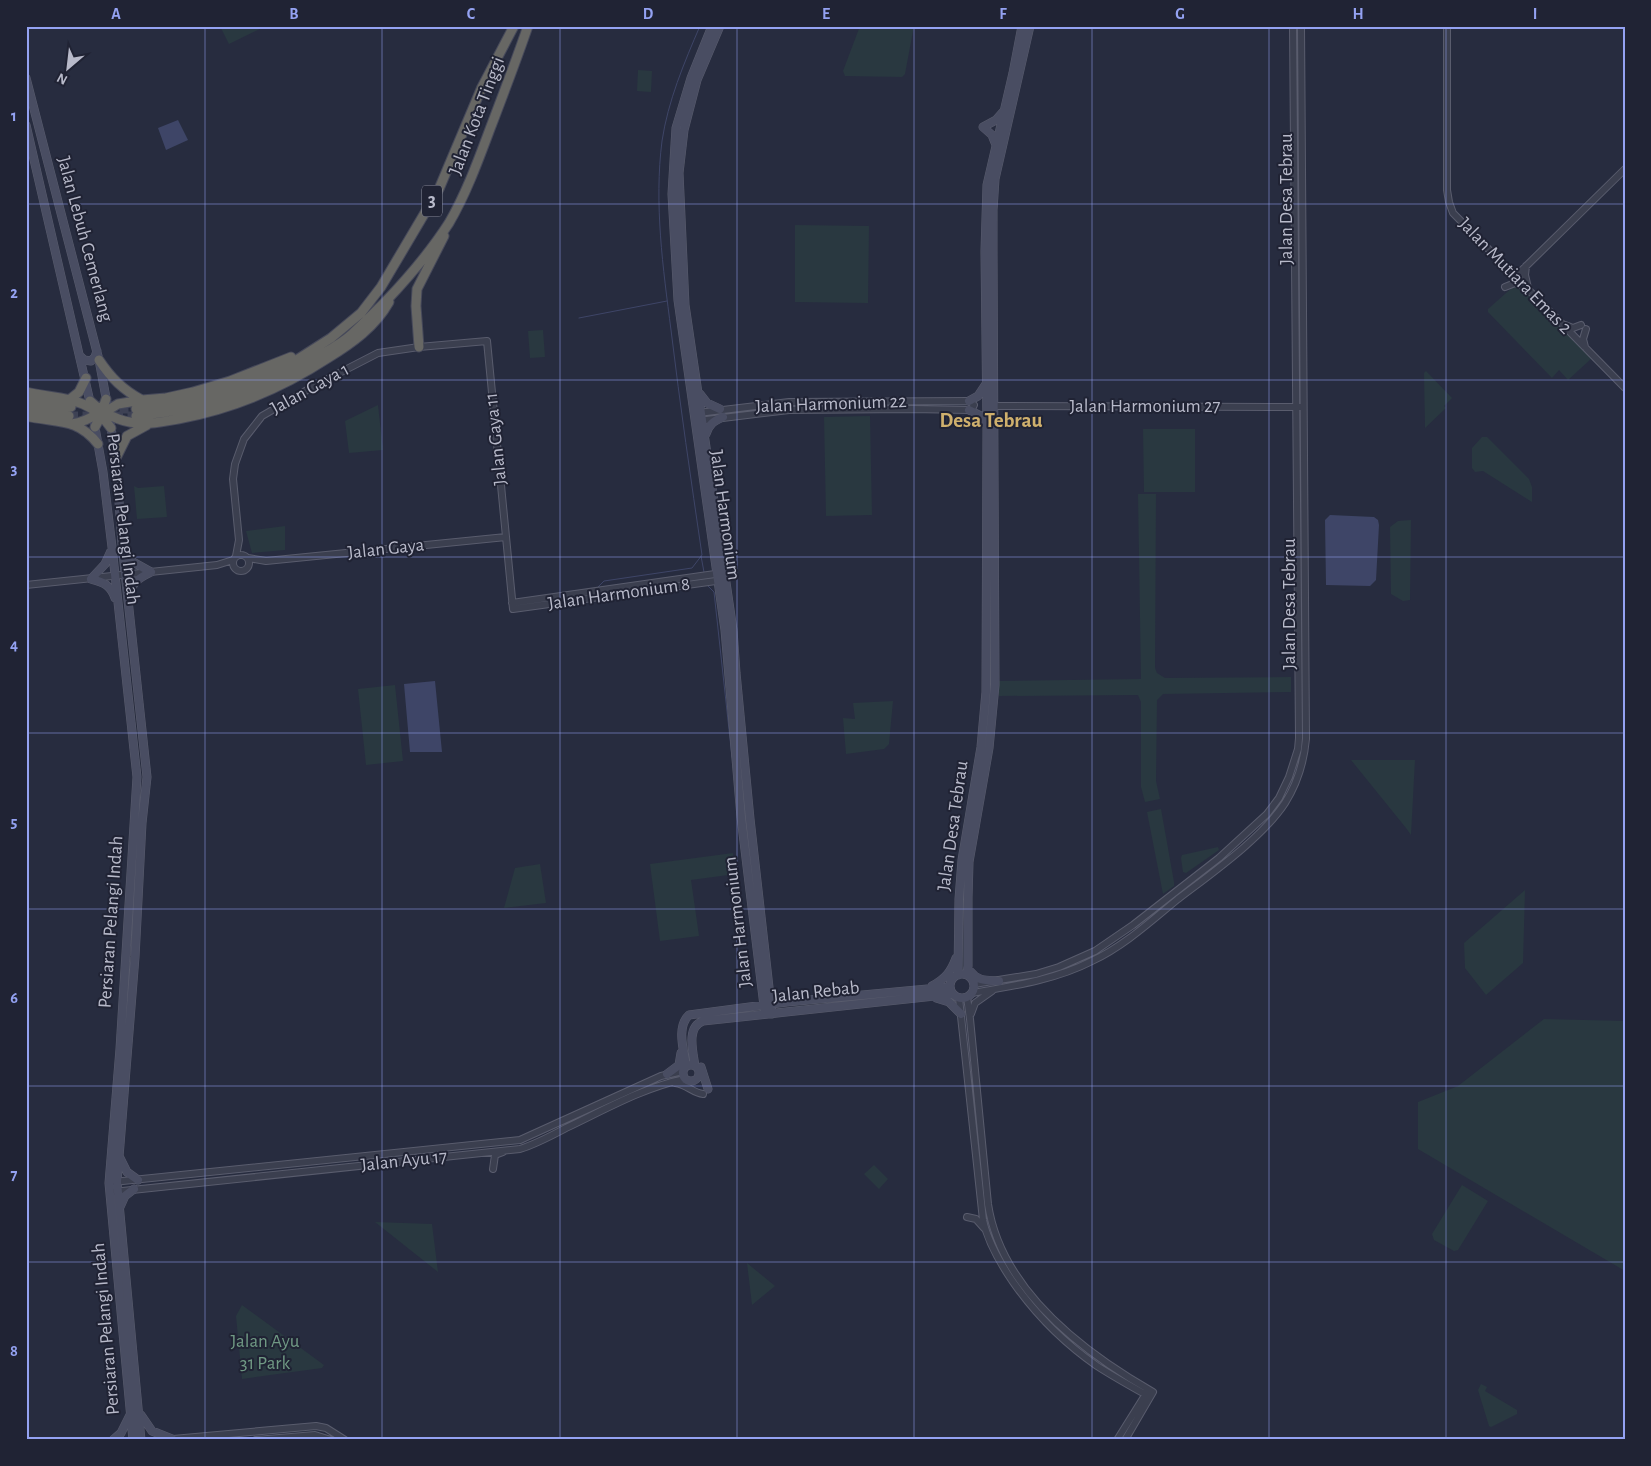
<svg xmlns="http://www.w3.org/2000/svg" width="1651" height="1466" font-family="'Alegreya Sans',sans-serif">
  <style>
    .green { fill: #293840 }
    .water { fill: #3e4567 }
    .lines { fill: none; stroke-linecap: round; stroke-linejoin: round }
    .stream { stroke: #3e4567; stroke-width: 1 }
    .trunk-tunnel { stroke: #3d4154; stroke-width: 9; stroke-dasharray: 9 4.5; stroke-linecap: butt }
    .tertiary-casing { stroke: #595c6d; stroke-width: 8 }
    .secondary-casing { stroke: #595c6d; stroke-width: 9 }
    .trunk-casing { stroke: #46495a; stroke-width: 11 }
    .tertiary { stroke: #3b3f4f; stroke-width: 6 }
    .secondary { stroke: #494d62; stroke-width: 8 }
    .trunk { stroke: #676764; stroke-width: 9 }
    .grid { fill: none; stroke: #94a2f2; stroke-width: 1; stroke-opacity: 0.55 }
    .labels { text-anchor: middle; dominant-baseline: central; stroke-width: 4; stroke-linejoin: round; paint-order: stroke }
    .shield { fill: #202334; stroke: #8a8d9d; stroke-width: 1 }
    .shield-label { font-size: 18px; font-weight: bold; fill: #b8baca }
    .street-label { font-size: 19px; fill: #b8baca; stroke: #202334 }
    .park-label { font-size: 19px; fill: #709984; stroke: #202334 }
    .quarter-label { font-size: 21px; font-weight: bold; fill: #cfb06d; stroke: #202334 }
    .neatline { fill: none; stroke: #94a2f2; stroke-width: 2 }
    .grid-label { font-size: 16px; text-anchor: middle; font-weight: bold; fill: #94a2f2 }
  </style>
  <rect width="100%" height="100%" fill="#272c3f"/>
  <path class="green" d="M220 26H266L229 44Z
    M860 26H914L905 74 902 77 845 76 843 71Z
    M638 70 652 71 651 92 637 91Z
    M795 225 869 226 868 303 795 302Z
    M1514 286 1520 287 1592 358 1568 380 1559 370 1552 378 1488 312V309Z
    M543 330 545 357 530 358 528 331Z
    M1426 371 1452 398 1444 406 1446 408 1425 428 1424 373Z
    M378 405 383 450 349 453 345 421Z
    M870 416 872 515 826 516 824 417Z
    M1143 429H1195V492H1144Z
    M1482 437H1487L1529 479 1532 487V502L1483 471 1475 472 1472 468V448Z
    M134 486 138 488 164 486 167 517 137 519Z
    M1138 494H1156L1155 668 1157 673 1165 678 1291 677V692L1163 694 1157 700 1156 781 1160 799 1145 802 1141 787V702L1138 695 999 696V681L1141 679Z
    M1411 520 1410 600 1403 601 1391 594 1390 527 1398 521Z
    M285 526V550L252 553 246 531Z
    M395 685 403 761 366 765 358 689Z
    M893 701 889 744 884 749 846 754 843 718 855 719 853 703Z
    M1351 760H1415L1411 835 1406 828Z
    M1161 809 1174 882V886L1163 894 1147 812Z
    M1218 847 1219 850 1186 873 1183 872 1181 858 1182 855Z
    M733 853 736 874 691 880 699 936 660 941 650 864Z
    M540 864 546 903 504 908 515 868Z
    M1525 890 1523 963 1486 995 1465 968 1464 943Z
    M1544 1019 1625 1021V1271L1418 1149V1102L1458 1086Z
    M874 1165 888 1179 879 1189 864 1174Z
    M1462 1185 1488 1201 1458 1250 1454 1251 1434 1240 1432 1234Z
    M375 1222 432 1224 438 1272Z
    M747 1263 775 1286 752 1305Z
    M242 1305 324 1365 322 1368 242 1379 236 1316Z
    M1481 1384 1487 1387 1485 1391 1517 1410V1414L1491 1427 1489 1426 1478 1390Z"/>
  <path class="water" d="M178 120 188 140 166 150 158 128Z
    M1330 515 1374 517 1378 520 1379 525 1376 580 1370 586 1326 585 1325 520Z
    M435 681 442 752H410L404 684Z"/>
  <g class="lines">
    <path class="stream" d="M579 318 667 301
      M701 556 704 572
      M707 585 714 592 732 757
      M598 587 604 581 692 568 702 555C691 480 680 405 671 330 663 268 654 204 662 141 668 101 684 63 700 26"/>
    <path class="trunk-tunnel" d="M106 409H136
      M69 416H96
      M114 416H136"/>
    <g class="tertiary-casing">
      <path id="tertiary" d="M1447 26V190L1449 202 1453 213 1625 388
        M1526 266 1525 275 1528 288
        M1516 276 1625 169
        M1505 287 1515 283 1523 286
        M1565 325 1573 328 1581 325
        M1585 347 1583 339 1586 329
        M994 406 1300 407
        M698 413 789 402 969 401 974 405 972 409 969 410 911 409 789 410 698 421
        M233 563a8 8 0 1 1 16 0a8 8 0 1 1-16 0Z
        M236 556 239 540 233 479 235 464 244 439 262 416 314 386 378 353 419 347 487 341 513 609 723 580
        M248 558 266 561 506 537
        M26 585 217 565 233 560
        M512 603 722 573
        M974 984 1036 974 1059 967 1095 951 1133 925 1219 858 1267 814 1279 798 1289 777 1298 749 1299 738 1293 26
        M972 993C1013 986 1055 980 1092 961 1124 946 1151 921 1178 899 1212 873 1262 838 1285 803 1297 784 1304 761 1306 739L1301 26
        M967 997 970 1019 988 1204C1001 1290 1083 1352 1153 1392L1125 1440
        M959 998 983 1220C988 1243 1000 1263 1013 1282 1036 1315 1064 1343 1097 1366 1114 1377 1132 1387 1150 1397
        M971 1014 975 1003 992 991
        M675 1083C686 1084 693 1093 703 1094
        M493 1169 495 1155 503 1152
        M113 1182 520 1140 661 1076 683 1071
        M113 1192 520 1149C536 1144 551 1136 566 1128 604 1110 644 1087 685 1079
        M967 1217 976 1219 984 1228
        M162 1440 316 1426 326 1428 345 1440
        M256 1440 315 1435 331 1440
        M1117 1440 1147 1392"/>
    </g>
    <g class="secondary-casing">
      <path id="secondary" d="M712 26 691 78 676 128 672 194 678 300 725 630 741 817 765 1014
        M720 26 697 80 684 130 679 173 685 305 733 630 736 673 750 819 772 1014
        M26 78 99 360 107 403
        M26 125 91 406
        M996 145 992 135 983 127 996 120 1003 112
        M81 357 84 360 91 361 95 357 97 351
        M700 394 707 403 720 409
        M969 401 978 396 986 384
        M969 410 981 416 985 424
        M94 422 103 472 112 547 137 777 120 1049 109 1183 133 1440
        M110 422 116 458 122 544 147 777 142 823 135 957 117 1182 141 1440
        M706 434C709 424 714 421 723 417
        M125 550 133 562 151 572
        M91 579C104 582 111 586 115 598
        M91 579 105 564 111 551
        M129 598C132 582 137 579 151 572
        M971 972C978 982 989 980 999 981
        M950 986a12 12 0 1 1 24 0a12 12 0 1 1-24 0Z
        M958 975 959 899 962 860 981 747 986 692 987 428 985 251 987 185 1013 73 1022 26
        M967 975 968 966V898L969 862 989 748 995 685 993 251V210L995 179 1030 26
        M932 986C945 979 951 972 956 958
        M936 998 949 1002 961 1014
        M683 1073a8 8 0 1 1 16 0a8 8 0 1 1-16 0Z
        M686 1066C684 1051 676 1027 689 1015L787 1002 949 987
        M695 1066C693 1052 686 1027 703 1021L953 994
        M701 1067 708 1089
        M667 1074 679 1065 681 1053
        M119 1156 127 1172 138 1180
        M120 1207 125 1196 134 1189
        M141 1415 152 1431 172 1439
        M113 1440 121 1433 130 1415"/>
    </g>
    <g class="trunk-casing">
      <path id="trunk" d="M419 347 416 306 417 289 444 236
        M99 360C111 378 123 390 142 400
        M26 392C60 400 89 395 111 428
        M69 400 79 392 86 378
        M26 401 71 407
        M90 401C102 413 120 422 137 423 151 425 165 421 178 419 233 409 282 388 328 358 352 343 375 327 389 302
        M26 409 69 416
        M136 409 191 400 253 381 295 361 331 338 361 313 381 287 439 189 482 87 514 26
        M26 416C56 423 77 417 98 444
        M136 416C201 409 258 393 314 359 327 351 341 344 352 334 363 324 374 313 385 302 408 278 431 251 449 223 466 194 478 161 490 129 503 95 516 61 528 26
        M72 424C87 421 102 415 106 399
        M95 427 102 414 118 404 142 400 166 398 193 392 230 381 291 357
        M116 458 127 436 147 425"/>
    </g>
    <use href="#tertiary" class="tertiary"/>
    <use href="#secondary" class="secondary"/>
    <use href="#trunk" class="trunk"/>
  </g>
  <path class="grid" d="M205 26V1440M382 26V1440M560 26V1440M737 26V1440M914 26V1440M1092 26V1440M1269 26V1440M1446 26V1440M26 204H1625M26 380H1625M26 557H1625M26 733H1625M26 909H1625M26 1086H1625M26 1262H1625"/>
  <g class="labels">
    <rect class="shield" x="422" y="185.5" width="20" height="31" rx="4"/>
    <g class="shield-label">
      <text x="432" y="201">3</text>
    </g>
    <g class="street-label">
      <text transform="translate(477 116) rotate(-69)">Jalan Kota Tinggi</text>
      <text transform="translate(1286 199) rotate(-90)">Jalan Desa Tebrau</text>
      <text transform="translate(85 239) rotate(75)">Jalan Lebuh Cemerlang</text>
      <text transform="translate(1515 276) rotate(46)">Jalan Mutiara Emas 2</text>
      <text transform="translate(310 389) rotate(-29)">Jalan Gaya 1</text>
      <text transform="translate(831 404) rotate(-2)">Jalan Harmonium 22</text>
      <text x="1145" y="406">Jalan Harmonium 27</text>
      <text transform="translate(496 439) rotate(-96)">Jalan Gaya 11</text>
      <text transform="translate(725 515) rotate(82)">Jalan Harmonium</text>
      <text transform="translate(123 519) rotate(83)">Persiaran Pelangi Indah</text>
      <text transform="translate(386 549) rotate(-6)">Jalan Gaya</text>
      <text transform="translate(619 594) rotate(-8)">Jalan Harmonium 8</text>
      <text transform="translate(1289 604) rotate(-90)">Jalan Desa Tebrau</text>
      <text transform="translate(953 826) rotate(-82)">Jalan Desa Tebrau</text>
      <text transform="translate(111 922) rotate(-86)">Persiaran Pelangi Indah</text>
      <text transform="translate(738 922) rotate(-97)">Jalan Harmonium</text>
      <text transform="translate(816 992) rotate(-6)">Jalan Rebab</text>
      <text transform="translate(404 1161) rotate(-6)">Jalan Ayu 17</text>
      <text transform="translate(106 1329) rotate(-95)">Persiaran Pelangi Indah</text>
    </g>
    <g class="park-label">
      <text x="265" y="1341">Jalan Ayu<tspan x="265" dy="22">31 Park</tspan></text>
    </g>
    <g class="quarter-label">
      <text x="991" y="420">Desa Tebrau</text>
    </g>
  </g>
  <rect width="1651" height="1466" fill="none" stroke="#202334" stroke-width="55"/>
  <g transform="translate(68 68) rotate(208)" stroke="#202334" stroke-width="4" paint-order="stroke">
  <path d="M0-4L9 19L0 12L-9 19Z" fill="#b8baca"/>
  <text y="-8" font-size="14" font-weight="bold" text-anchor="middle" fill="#b8baca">N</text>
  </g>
  <rect x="28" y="28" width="1596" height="1410" class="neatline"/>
  <g class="grid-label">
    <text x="116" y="19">A</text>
    <text x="294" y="19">B</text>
    <text x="471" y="19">C</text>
    <text x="648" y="19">D</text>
    <text x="826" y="19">E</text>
    <text x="1003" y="19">F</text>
    <text x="1180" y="19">G</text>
    <text x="1358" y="19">H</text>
    <text x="1535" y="19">I</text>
    <text x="14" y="121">1</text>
    <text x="14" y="298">2</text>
    <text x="14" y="474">3</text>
    <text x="14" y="650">4</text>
    <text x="14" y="827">5</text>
    <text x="14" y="1003">6</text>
    <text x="14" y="1180">7</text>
    <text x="14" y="1356">8</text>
  </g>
</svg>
